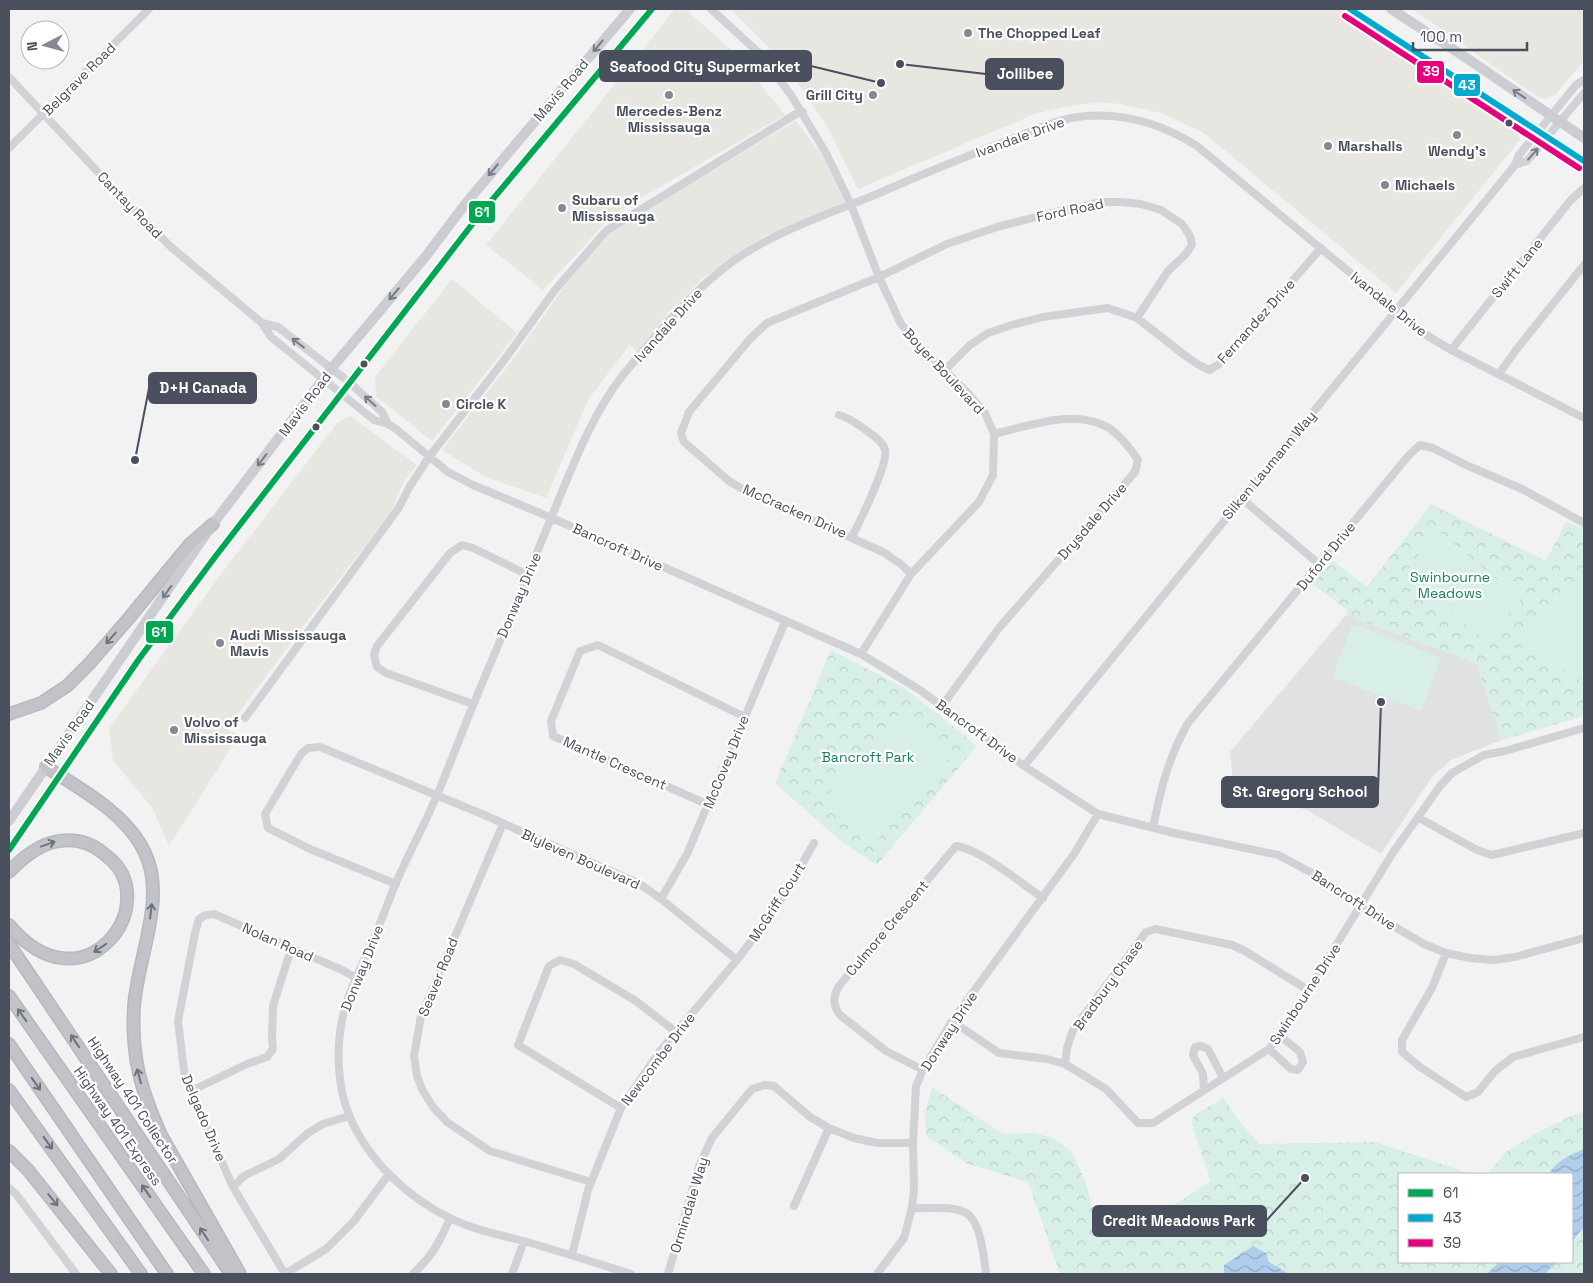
<svg xmlns="http://www.w3.org/2000/svg" width="1593" height="1283" font-family="'Space Grotesk',sans-serif">
  <style>
    .commercial { fill: #e7e6e0 }
    .education { fill: #e0e1e2 }
    .park { fill: url(#park-crowns) }
    .garden { fill: #d8efe8 }
    .water { fill: url(#water-waves) }
    .lines { fill: none; stroke-linecap: round; stroke-linejoin: round }
    .highway-casing { stroke: #b7b9c0; stroke-width: 14 }
    .minor { stroke: #d1d2d5; stroke-width: 8 }
    .major { stroke: #cbcdd2; stroke-width: 10 }
    .highway { stroke: #c1c3c9; stroke-width: 11 }
    .bus-1-casing { stroke: #fff; stroke-width: 10 }
    .bus-2-casing { stroke: #fff; stroke-width: 10 }
    .bus-3-casing { stroke: #fff; stroke-width: 10 }
    .bus-1 { stroke: #00a651; stroke-width: 6 }
    .bus-2 { stroke: #00a9ce; stroke-width: 6 }
    .bus-3 { stroke: #e5007d; stroke-width: 6 }
    .oneway { stroke: #777b87 }
    .oneway2 { stroke: #797d88 }
    .oneway3 { stroke: #6e727e }
    .poi-dot { fill: #858892; stroke: #fff; stroke-width: 2 }
    .bus-dot { fill: #4a4f5e; stroke: #fff; stroke-width: 2 }
    .labels { text-anchor: middle; dominant-baseline: central; stroke-width: 4.5; stroke-linejoin: round; paint-order: stroke }
    .poi-label { font-size: 14px; font-weight: bold; fill: #4a4f5e; stroke: #fff; text-anchor: start }
    .street-label { font-size: 14px; fill: #4a4f5e; stroke: #fff }
    .park-label { font-size: 14px; fill: #1d7d66; stroke: #fff }
    .leader { fill: none; stroke: #4a4f5e; stroke-width: 2 }
    .callout-dot { fill: #4a4f5e; stroke: #fff; stroke-width: 2 }
    .callout { fill: #4a4f5e; stroke: #4a4f5e; stroke-width: 2 }
    .callout-label { font-size: 15px; text-anchor: middle; font-weight: bold; fill: #fff }
    .line-badge { stroke: #fff; stroke-width: 2 }
    .badge-label { font-size: 14px; text-anchor: middle; font-weight: bold; fill: #fff }
  </style>
  <defs>
    <pattern id="park-crowns" width="20" height="18" patternUnits="userSpaceOnUse" patternTransform="scale(1.25)"><rect width="20" height="18" fill="#d8efe8"/><path d="M2 6a3 3 0 1 1 6 0M12 15a3 3 0 1 1 6 0" fill="none" stroke="#bbcfc9"/></pattern>
    <pattern id="water-waves" width="16" height="10" patternUnits="userSpaceOnUse" patternTransform="scale(1.25)"><rect width="16" height="10" fill="#b0ceeb"/><path d="M0 5q4-4 8 0t8 0" fill="none" stroke="#91aac2"/></pattern>
  </defs>
  <rect width="100%" height="100%" fill="#f2f2f2"/>
  <path class="commercial" d="M675 9H685L738 56 785 115 625 207 610 218 543 290 486 245Z
    M730 9H1338L1390 38 1517 130 1520 140 1396 293 1204 133 1161 113 1120 104 1099 102 1064 107 1037 113 858 189 828 128 791 73 755 33Z
    M1412 9H1584V61L1555 95 1545 99 1535 95Z
    M796 121 822 155 845 203 763 237 702 279 668 313 638 354 630 344 588 400 546 498 486 477 442 450 517 354 563 288 606 233Z
    M452 279 517 333 432 441 376 396 375 377Z
    M350 416 417 465 403 483 392 511 298 633 227 729 239 735 169 846 153 809 113 760 109 728 221 574 338 422Z"/>
  <path class="education" d="M1346 615 1476 663 1502 740 1451 760 1432 777 1381 854 1307 810 1234 789 1230 752Z"/>
  <path class="park" d="M1431 504 1546 561 1566 521 1584 530V716L1502 740 1476 663 1346 615 1347 610 1311 583 1333 561 1367 587Z
    M831 650 905 688 977 746 877 865 842 842 775 783Z
    M932 1087 1003 1134 1034 1133 1054 1138 1072 1152 1086 1183 1092 1207 1144 1224 1211 1181 1191 1122 1195 1115 1223 1098 1239 1121 1259 1144 1375 1142 1471 1174H1399V1262H1572V1174H1488L1506 1152 1538 1132 1575 1114 1584 1112V1274H1060L1028 1182 968 1164 926 1136 925 1113Z"/>
  <path class="garden" d="M1438 531 1521 599 1486 642 1404 574Z
    M1582 576 1584 578V682L1527 646 1526 637Z
    M1353 624 1441 658 1421 711 1332 677Z
    M898 715 948 759 877 840 827 795Z"/>
  <path class="water" d="M1584 1149V1226L1572 1242V1174H1549C1555 1162 1571 1154 1584 1149Z
    M1253 1246 1266 1253 1269 1262 1289 1274H1224V1265Z
    M1499 1262H1556L1545 1274H1487Z"/>
  <g class="lines">
    <g class="highway-casing">
      <path id="highway" d="M9 714 41 703 67 686 90 663 129 618 190 544 213 524
        M46 767C81 789 127 814 145 853 167 899 137 959 134 1007 131 1057 141 1090 161 1135L240 1274
        M9 872C28 852 49 837 78 841 90 843 99 849 108 857 165 903 84 1014 9 925
        M9 944 231 1274
        M9 996 204 1274
        M9 1044 167 1274
        M9 1090 141 1274
        M9 1151 28 1170 111 1274"/>
    </g>
    <path class="minor" d="M711 9 759 53 791 95 826 153 851 205 879 277 901 324 917 343 967 392 985 413 994 434 993 475 979 502 911 574 861 654
      M9 77 124 200 171 247 262 323 271 337 374 420 388 424 396 429 448 472 473 485 552 518 861 654 920 690 1024 766 1098 814 1174 833 1278 855 1318 876 1361 907 1424 944 1446 953 1470 958 1493 960 1515 957 1584 938
      M9 148 149 9
      M1515 165 1527 161 1584 93
      M262 323 278 327 349 382 382 412 388 424
      M1451 350 1570 201 1584 188
      M945 370 970 345 988 333 1012 325 1043 317 1108 308 1137 318 1187 357 1199 365 1209 370 1218 365 1233 349 1321 248
      M1499 374 1516 350 1584 265
      M839 415C850 418 857 424 866 430 873 436 883 441 885 450 889 462 859 523 852 537
      M1241 498 1319 564
      M911 574 902 565 883 552 744 490 729 481 684 442 681 433 689 412 750 339 767 323 879 277 947 244 997 227 1052 213 1102 202H1122L1141 204 1161 210 1182 224 1190 236 1192 245 1185 255 1168 271 1137 318
      M473 704 386 673 377 667 374 655 377 646 450 553 462 545 473 548 528 575
      M942 706 999 628 1135 472 1138 460C1131 449 1116 430 1103 425 1069 410 1029 426 994 434
      M245 718 398 509 410 486 429 457 502 363 555 290 606 231 796 114 803 112
      M1024 766C1187 565 1352 366 1515 165L1519 155 1576 85 1584 80
      M709 805 553 736 551 721 580 651 598 645 745 717
      M1419 818 1477 850 1492 855 1584 833
      M503 824 421 1016 414 1056 417 1076 423 1091 433 1107 447 1122 490 1151 591 1182
      M1153 827C1161 789 1168 758 1188 723L1409 455 1420 445 1433 448 1466 465 1522 489 1584 523
      M396 884 310 849 268 828 265 814 301 754 308 748 320 747 482 814 640 884 661 899 737 960
      M661 899 687 854 785 622
      M1446 953 1432 988 1402 1040V1052L1420 1067 1466 1097 1478 1092 1495 1071 1513 1057 1584 1037
      M952 1021 999 1053 1047 1059 1065 1064 1106 1089 1138 1123H1153L1269 1049 1297 1009 1392 854 1440 786 1452 773 1484 755 1505 751 1584 728
      M1269 1049 1291 1069 1298 1070 1303 1062 1300 1052 1279 1035
      M1065 1064 1067 1048 1073 1030 1146 932 1156 929 1232 945 1245 951 1308 990
      M923 1070 886 1051 840 1015C832 1004 833 997 839 986L956 846C980 849 1021 883 1043 898
      M1204 1090 1203 1074 1193 1055 1195 1047 1201 1046 1208 1049 1223 1078
      M191 1091 247 1064 267 1057 273 1049 272 1039 273 1006 291 949
      M621 1108 518 1045 549 966 560 960 574 964 636 1001 676 1032
      M233 1187 244 1176 279 1159 308 1133 323 1124 349 1116
      M9 1188 16 1194 76 1274
      M794 1206 829 1128
      M912 1208C928 1209 951 1205 966 1213 981 1221 984 1259 986 1274
      M572 1255 588 1190 621 1108 660 1051 737 960 767 920 788 889 814 843
      M285 1274 233 1187 185 1078 178 1021 195 933 199 919 206 915 214 914 342 970 356 978
      M285 1274 326 1249 354 1221 389 1174
      M413 1274C433 1255 439 1243 450 1218
      M512 1274 524 1241
      M631 1274C596 1263 562 1252 527 1242 502 1235 473 1230 450 1218 408 1198 368 1160 350 1117 336 1085 336 1044 344 1011 350 988 362 966 371 944 380 925 387 905 395 885 408 855 424 826 437 795 450 765 461 734 474 703 498 645 523 587 547 528 568 478 589 418 623 375 657 334 692 290 736 259 780 229 835 212 884 191 925 173 967 156 1009 140 1034 130 1059 118 1086 116 1126 113 1164 125 1197 146L1423 333 1451 350 1584 418
      M668 1274 699 1166 712 1138 752 1089 765 1085 774 1086 810 1117 829 1128 854 1138 877 1143H913
      M877 1274 904 1238 912 1208 914 1189 913 1143 916 1086 923 1070 952 1021 1074 854 1098 814"/>
    <path class="major" d="M1350 9 1584 161
      M1391 9 1462 55 1584 138
      M9 821 213 524 331 369 426 256 466 203 630 9
      M9 850 139 659 215 557 477 218 652 9"/>
    <use href="#highway" class="highway"/>
    <g class="bus-1-casing">
      <path id="bus-1" d="M9 850 139 659 215 557 477 218 652 9"/>
    </g>
    <g class="bus-2-casing">
      <path id="bus-2" d="M1350 9 1584 161"/>
    </g>
    <g class="bus-3-casing">
      <path id="bus-3" d="M1345 16 1579 168"/>
    </g>
    <use href="#bus-1" class="bus-1"/>
    <use href="#bus-2" class="bus-2"/>
    <use href="#bus-3" class="bus-3"/>
  </g>
  <defs><path id="oneway-shaft" d="M-6 0H5M1.5-3L5.5 0L1.5 3" fill="none" stroke-width="1.6" stroke-linecap="round" stroke-linejoin="round" transform="scale(1.25)"/></defs>
  <g class="oneway">
    <use href="#oneway-shaft" transform="translate(598 46) rotate(130)"/>
    <use href="#oneway-shaft" transform="translate(1519 94) rotate(-146)"/>
    <use href="#oneway-shaft" transform="translate(493 170) rotate(130)"/>
    <use href="#oneway-shaft" transform="translate(394 294) rotate(130)"/>
    <use href="#oneway-shaft" transform="translate(262 460) rotate(127)"/>
    <use href="#oneway-shaft" transform="translate(167 592) rotate(125)"/>
  </g>
  <g class="oneway2">
    <use href="#oneway-shaft" transform="translate(1533 154) rotate(-49)"/>
    <use href="#oneway-shaft" transform="translate(298 343) rotate(-142)"/>
    <use href="#oneway-shaft" transform="translate(370 401) rotate(-138)"/>
  </g>
  <g class="oneway3">
    <use href="#oneway-shaft" transform="translate(111 638) rotate(131)"/>
    <use href="#oneway-shaft" transform="translate(48 844) rotate(-20)"/>
    <use href="#oneway-shaft" transform="translate(151 911) rotate(-83)"/>
    <use href="#oneway-shaft" transform="translate(100 948) rotate(146)"/>
    <use href="#oneway-shaft" transform="translate(22 1015) rotate(-125)"/>
    <use href="#oneway-shaft" transform="translate(75 1041) rotate(-124)"/>
    <use href="#oneway-shaft" transform="translate(139 1076) rotate(-105)"/>
    <use href="#oneway-shaft" transform="translate(36 1084) rotate(55)"/>
    <use href="#oneway-shaft" transform="translate(48 1143) rotate(54)"/>
    <use href="#oneway-shaft" transform="translate(146 1191) rotate(-125)"/>
    <use href="#oneway-shaft" transform="translate(53 1200) rotate(51)"/>
    <use href="#oneway-shaft" transform="translate(204 1234) rotate(-124)"/>
  </g>
  <g class="poi-dot">
    <circle cx="968" cy="33" r="5"/>
    <circle cx="669" cy="95" r="5"/>
    <circle cx="873" cy="95" r="5"/>
    <circle cx="1457" cy="135" r="5"/>
    <circle cx="1328" cy="146" r="5"/>
    <circle cx="1385" cy="185" r="5"/>
    <circle cx="562" cy="208" r="5"/>
    <circle cx="446" cy="404" r="5"/>
    <circle cx="220" cy="643" r="5"/>
    <circle cx="174" cy="730" r="5"/>
  </g>
  <g class="bus-dot">
    <circle cx="1509" cy="123" r="4.5"/>
    <circle cx="364" cy="364" r="4.5"/>
    <circle cx="316" cy="427" r="4.5"/>
  </g>
  <g class="labels">
    <g class="poi-label">
      <text x="978" y="33">The Chopped Leaf</text>
      <text x="863" y="95" text-anchor="end">Grill City</text>
      <text x="669" y="111" text-anchor="middle">Mercedes-Benz<tspan x="669" dy="16">Mississauga</tspan></text>
      <text x="1338" y="146">Marshalls</text>
      <text x="1457" y="151" text-anchor="middle">Wendy's</text>
      <text x="1395" y="185">Michaels</text>
      <text x="572" y="200">Subaru of<tspan x="572" dy="16">Mississauga</tspan></text>
      <text x="456" y="404">Circle K</text>
      <text x="230" y="635">Audi Mississauga<tspan x="230" dy="16">Mavis</tspan></text>
      <text x="184" y="722">Volvo of<tspan x="184" dy="16">Mississauga</tspan></text>
    </g>
    <g class="street-label">
      <text transform="translate(79 79) rotate(-45)">Belgrave Road</text>
      <text transform="translate(561 90) rotate(-50)">Mavis Road</text>
      <text transform="translate(1020 137) rotate(-20)">Ivandale Drive</text>
      <text transform="translate(130 205) rotate(46)">Cantay Road</text>
      <text transform="translate(1070 210) rotate(-12)">Ford Road</text>
      <text transform="translate(1517 268) rotate(-51)">Swift Lane</text>
      <text transform="translate(1389 304) rotate(39)">Ivandale Drive</text>
      <text transform="translate(1256 321) rotate(-48)">Fernandez Drive</text>
      <text transform="translate(668 325) rotate(-48)">Ivandale Drive</text>
      <text transform="translate(944 371) rotate(47)">Boyer Boulevard</text>
      <text transform="translate(305 404) rotate(-53)">Mavis Road</text>
      <text transform="translate(1269 465) rotate(-50)">Silken Laumann Way</text>
      <text transform="translate(795 511) rotate(24)">McCracken Drive</text>
      <text transform="translate(1092 521) rotate(-49)">Drysdale Drive</text>
      <text transform="translate(618 547) rotate(24)">Bancroft Drive</text>
      <text transform="translate(1326 556) rotate(-51)">Duford Drive</text>
      <text transform="translate(519 595) rotate(-67)">Donway Drive</text>
      <text transform="translate(977 731) rotate(36)">Bancroft Drive</text>
      <text transform="translate(69 733) rotate(-55)">Mavis Road</text>
      <text transform="translate(726 762) rotate(-68)">McCovey Drive</text>
      <text transform="translate(615 763) rotate(24)">Mantle Crescent</text>
      <text transform="translate(581 859) rotate(24)">Blyleven Boulevard</text>
      <text transform="translate(1354 900) rotate(33)">Bancroft Drive</text>
      <text transform="translate(777 902) rotate(-57)">McGriff Court</text>
      <text transform="translate(887 928) rotate(-50)">Culmore Crescent</text>
      <text transform="translate(278 942) rotate(24)">Nolan Road</text>
      <text transform="translate(362 968) rotate(-68)">Donway Drive</text>
      <text transform="translate(438 977) rotate(-68)">Seaver Road</text>
      <text transform="translate(1108 985) rotate(-54)">Bradbury Chase</text>
      <text transform="translate(1305 994) rotate(-57)">Swinbourne Drive</text>
      <text transform="translate(949 1031) rotate(-57)">Donway Drive</text>
      <text transform="translate(658 1059) rotate(-53)">Newcombe Drive</text>
      <text transform="translate(133 1100) rotate(56)">Highway 401 Collector</text>
      <text transform="translate(204 1118) rotate(67)">Delgado Drive</text>
      <text transform="translate(118 1126) rotate(55)">Highway 401 Express</text>
      <text transform="translate(689 1205) rotate(-73)">Ormindale Way</text>
    </g>
    <g class="park-label">
      <text x="1450" y="577">Swinbourne<tspan x="1450" dy="16">Meadows</tspan></text>
      <text x="868" y="757">Bancroft Park</text>
    </g>
  </g>
  <path class="leader" d="M881 83L811 66M900 64L986 74M135 460L149 388M1381 702L1378 792M1305 1178L1266 1221"/>
  <g class="callout-dot">
    <circle cx="881" cy="83" r="5"/>
    <circle cx="900" cy="64" r="5"/>
    <circle cx="135" cy="460" r="5"/>
    <circle cx="1381" cy="702" r="5"/>
    <circle cx="1305" cy="1178" r="5"/>
  </g>
  <g class="callout">
    <rect x="600" y="51" width="211" height="30" rx="5"/>
    <rect x="986" y="59" width="77" height="30" rx="5"/>
    <rect x="149" y="373" width="107" height="30" rx="5"/>
    <rect x="1222" y="777" width="156" height="30" rx="5"/>
    <rect x="1093" y="1206" width="173" height="30" rx="5"/>
  </g>
  <g class="callout-label">
    <text x="705" y="72">Seafood City Supermarket</text>
    <text x="1025" y="79">Jollibee</text>
    <text x="203" y="393">D+H Canada</text>
    <text x="1300" y="797">St. Gregory School</text>
    <text x="1179" y="1226">Credit Meadows Park</text>
  </g>
  <g class="line-badge">
    <rect x="1416" y="60" width="29" height="24" rx="5" fill="#e5007d"/>
    <rect x="1453" y="73" width="28" height="24" rx="5" fill="#00a9ce"/>
    <rect x="468" y="200" width="28" height="24" rx="5" fill="#00a651"/>
    <rect x="145" y="620" width="29" height="24" rx="5" fill="#00a651"/>
  </g>
  <g class="badge-label">
    <text x="1431" y="76">39</text>
    <text x="1467" y="90">43</text>
    <text x="482" y="217">61</text>
    <text x="159" y="637">61</text>
  </g>
  <rect width="1593" height="1283" fill="none" stroke="#4a4f5e" stroke-width="20"/>
  <rect x="1398" y="1173" width="175" height="90" fill="#ffffff" stroke="#b7b9bf"/>
  <rect x="1408" y="1189" width="25" height="8" fill="#00a651" stroke="#b7b9bf"/>
  <text x="1443" y="1198" font-size="15" fill="#4a4f5e">61</text>
  <rect x="1408" y="1214" width="25" height="8" fill="#00a9ce" stroke="#b7b9bf"/>
  <text x="1443" y="1223" font-size="15" fill="#4a4f5e">43</text>
  <rect x="1408" y="1239" width="25" height="8" fill="#e5007d" stroke="#b7b9bf"/>
  <text x="1443" y="1248" font-size="15" fill="#4a4f5e">39</text>
  <g transform="translate(45 45) rotate(264)"><circle r="24" fill="#ffffff" stroke="#b7b9bf"/>
  <path d="M0-4L9 19L0 12L-9 19Z" fill="#858892"/>
  <text y="-8" font-size="14" font-weight="bold" text-anchor="middle" fill="#4a4f5e">N</text>
  </g>
  <path d="M1413 42v8h114v-8" fill="none" stroke="#4a4f5e" stroke-width="2.5"/>
  <text x="1420" y="42" font-size="15" fill="#4a4f5e" stroke="#ffffff" stroke-width="4" paint-order="stroke">100 m</text>
</svg>
